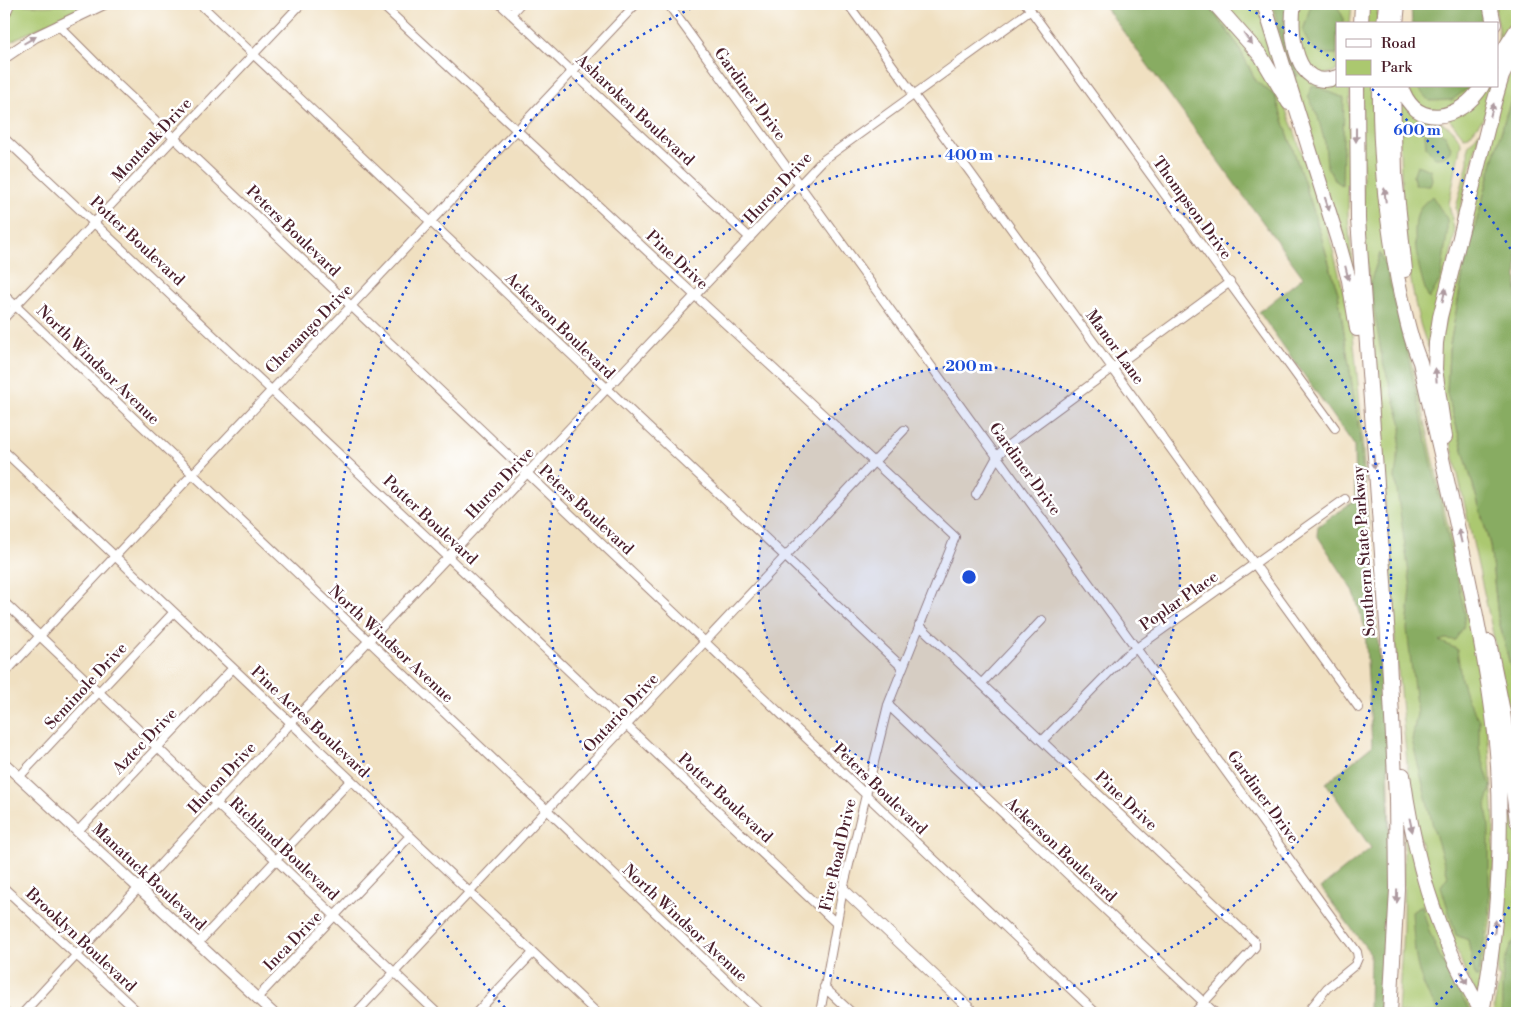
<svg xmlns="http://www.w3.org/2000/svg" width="1521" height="1017" font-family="'Libre Bodoni',serif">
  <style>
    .green { fill: #abc86f; stroke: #7a744d }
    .forest { fill: #88ac62; stroke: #696646 }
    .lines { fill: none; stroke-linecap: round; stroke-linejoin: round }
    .street-casing { stroke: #9d8076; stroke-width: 10 }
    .secondary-casing { stroke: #9d8076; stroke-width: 12 }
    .highway-casing { stroke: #9d8076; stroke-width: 16 }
    .street { stroke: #fff; stroke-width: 8 }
    .secondary { stroke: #fff; stroke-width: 10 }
    .highway { stroke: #fff; stroke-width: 14 }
    .oneway { fill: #ae9aa0 }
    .ring { fill: none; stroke: #1d4ed8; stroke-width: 2.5; stroke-dasharray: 2.5 5 }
    .labels { text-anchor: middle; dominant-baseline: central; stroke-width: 5; stroke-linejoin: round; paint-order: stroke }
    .street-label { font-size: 16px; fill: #4a1f2b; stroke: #fff }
    .centre { fill: #1d4ed8; stroke: #fff; stroke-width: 2.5 }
    .ring-label { font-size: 15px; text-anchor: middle; font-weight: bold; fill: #1d4ed8; stroke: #fff; stroke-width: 5; stroke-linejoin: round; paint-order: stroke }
  </style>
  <rect width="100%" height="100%" fill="#fff"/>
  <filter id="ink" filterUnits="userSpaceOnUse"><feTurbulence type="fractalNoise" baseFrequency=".02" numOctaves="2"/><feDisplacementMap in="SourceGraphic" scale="10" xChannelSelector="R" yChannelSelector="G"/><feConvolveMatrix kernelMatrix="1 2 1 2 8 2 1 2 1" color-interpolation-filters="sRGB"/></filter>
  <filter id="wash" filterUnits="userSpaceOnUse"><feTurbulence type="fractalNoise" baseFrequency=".0096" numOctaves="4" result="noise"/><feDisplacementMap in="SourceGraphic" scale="20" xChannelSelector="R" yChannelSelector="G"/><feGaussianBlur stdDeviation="1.12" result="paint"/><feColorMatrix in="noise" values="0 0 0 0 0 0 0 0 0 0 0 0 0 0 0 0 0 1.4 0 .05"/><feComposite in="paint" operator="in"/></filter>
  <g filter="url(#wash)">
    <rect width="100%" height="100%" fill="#f0e0c1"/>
    <path class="green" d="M12 4 43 6 91 4 17 38 4 46V26Z
      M1200 4H1209L1257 59 1279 94 1294 130 1328 231 1352 324 1359 393 1374 602 1359 430 1338 293 1312 206 1275 96 1256 81 1237 44 1211 9Z
      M1219 4H1257L1281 79Z
      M1266 4H1289L1299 70 1337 79V86H1350L1348 215 1354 284Z
      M1297 4H1352L1350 24H1337V71L1323 75 1309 69 1296 38Z
      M1367 4H1378L1377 24H1366Z
      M1494 4H1517V21L1500 47 1498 46 1499 28Z
      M1517 56V84L1506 115 1465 263 1449 350 1447 393 1490 545 1498 617 1515 685 1517 781 1506 700 1492 629 1440 393 1439 342 1501 94Z
      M1362 86H1376L1408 345 1479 665 1489 747 1494 821 1493 900 1485 965 1477 996 1467 977 1428 875 1410 795 1395 638 1363 203Z
      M1403 86H1478C1461 103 1444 118 1419 105 1413 101 1407 92 1403 86Z
      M1485 86H1494L1485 116 1469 136 1464 137 1449 119Z
      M1398 91C1408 100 1418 110 1429 117 1444 126 1451 122 1461 143L1449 204 1455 234 1430 351C1419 327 1414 300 1410 274 1401 213 1400 153 1398 91Z
      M1480 131 1458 219 1456 208 1468 162V146Z
      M1388 753 1391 877 1385 1013H1380L1384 961Z
      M1504 766 1517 835V1013H1493L1500 977 1497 976 1505 885Z
      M1404 826 1433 919 1473 1013H1398L1403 929Z"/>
    <path class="forest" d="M1103 4H1200L1211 9 1237 44 1256 81 1275 96 1312 206 1338 293 1359 430 1388 753 1389 874 1380 1013H1369L1370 953 1321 888 1371 848 1326 783 1372 746 1365 628 1353 590 1317 535 1318 526 1355 500 1354 445 1259 312 1303 277Z
      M1273 4H1287L1285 38 1298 76H1294L1284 51Z
      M1311 4H1336L1343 17V24H1337V54H1321L1309 44 1303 31Z
      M1411 4H1480L1486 24H1412Z
      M1517 84V724L1515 719V685L1498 617 1490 545 1447 393 1449 350 1465 263 1506 115Z
      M1313 85 1344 98 1342 185 1336 181 1327 167 1325 143 1318 117 1308 95Z
      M1416 86H1471L1452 100 1429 101Z
      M1437 130 1446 136 1451 148C1449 157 1442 157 1434 157L1426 147 1425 133Z
      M1417 165 1430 170 1432 179 1430 185H1415L1413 176Z
      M1432 196 1447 219V233L1441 278 1429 299C1420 279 1409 231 1419 210 1421 205 1428 200 1432 196Z
      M1380 253 1386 268 1407 352 1465 614 1463 628 1455 640 1446 639 1439 641 1457 649 1461 679 1468 701 1479 720V748L1491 788 1486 805 1489 826V914L1478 977H1475L1468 940 1456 935 1441 886 1448 876 1434 830 1412 740 1417 713 1407 629 1411 588 1395 477 1402 425 1382 359 1370 283Z
      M1422 905C1430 944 1451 979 1471 1013H1440C1414 977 1415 955 1412 912Z
      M1517 937V1013H1502C1502 989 1500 956 1517 937Z"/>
  </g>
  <g filter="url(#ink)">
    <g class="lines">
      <g class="street-casing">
        <path id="street" d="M200 4 902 667
          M381 4 955 537 888 705 843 889 820 1013
          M500 4 750 238
          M668 4 1357 952 1358 958 1355 965 1327 988 1307 1013
          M848 4 1359 708
          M1026 4 1335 428
          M511 14 520 4
          M58 25 114 81 1096 1013
          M4 138 837 924
          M4 295 761 1013
          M4 318 301 4
          M4 451 597 1013
          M976 495 998 455 1007 446 1230 282
          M4 602 437 1013
          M919 625 1255 942V947L1194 1013
          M4 674 636 4
          M982 683 1042 620
          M888 705 1215 1013
          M1042 741 1124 657 1345 499
          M19 777 173 613
          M77 832 233 668
          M4 888 139 1013
          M198 943 351 780
          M824 987 852 1013
          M257 998 410 836
          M4 1012 6 1013
          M23 1013 291 723 822 161 1031 10
          M356 1013 904 430
          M476 1013 533 953"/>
      </g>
      <g class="secondary-casing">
        <path id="secondary" d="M4 16 9 4
          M4 58 35 37 104 4
          M4 763 273 1013
          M843 889 974 1013"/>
      </g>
      <g class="highway-casing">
        <path id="highway" d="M1215 4 1261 56 1289 103
          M1264 4 1338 241 1349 280 1357 329
          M1294 4C1289 31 1295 94 1337 77
          M1490 4 1494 24
          M1361 24 1362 4
          M1384 24 1386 4
          M1396 24 1398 4
          M1497 61 1517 29
          M1357 86 1358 219 1388 638 1396 798 1397 889 1390 1013
          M1380 86C1379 152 1386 217 1398 281 1404 308 1409 336 1420 362 1440 451 1462 541 1479 631 1487 675 1495 720 1498 765 1503 848 1497 932 1482 1013
          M1393 86 1395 175 1405 270
          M1401 86C1415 131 1461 120 1482 86
          M1445 437 1435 369 1436 343 1440 317 1493 106 1502 76 1517 46
          M1489 642 1503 712 1517 821
          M1403 775C1411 834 1425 894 1449 948 1458 970 1471 992 1482 1013"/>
      </g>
      <use href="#street" class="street"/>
      <use href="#secondary" class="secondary"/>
      <use href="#highway" class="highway"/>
    </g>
    <defs><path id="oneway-solid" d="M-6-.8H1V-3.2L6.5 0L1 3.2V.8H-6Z" transform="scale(1.25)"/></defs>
    <g class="oneway">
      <use href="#oneway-solid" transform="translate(1248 39) rotate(51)"/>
      <use href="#oneway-solid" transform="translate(30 40) rotate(-30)"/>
      <use href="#oneway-solid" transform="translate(1492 110) rotate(-75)"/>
      <use href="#oneway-solid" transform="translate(1356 135) rotate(90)"/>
      <use href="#oneway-solid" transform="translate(1385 195) rotate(-96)"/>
      <use href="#oneway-solid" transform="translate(1327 204) rotate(72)"/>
      <use href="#oneway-solid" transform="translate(1347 273) rotate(76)"/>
      <use href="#oneway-solid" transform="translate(1444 295) rotate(-77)"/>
      <use href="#oneway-solid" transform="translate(1436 375) rotate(-95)"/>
      <use href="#oneway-solid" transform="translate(1374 462) rotate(86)"/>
      <use href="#oneway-solid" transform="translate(1460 536) rotate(-103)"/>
      <use href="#oneway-solid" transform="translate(1411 825) rotate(78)"/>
      <use href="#oneway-solid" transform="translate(1397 896) rotate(91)"/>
      <use href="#oneway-solid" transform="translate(1495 927) rotate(-84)"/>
      <use href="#oneway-solid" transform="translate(1464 978) rotate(63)"/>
    </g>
  </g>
  <circle cx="969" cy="577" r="211" fill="#1d4ed8" fill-opacity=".12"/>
  <g class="ring">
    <circle cx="969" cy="577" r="211"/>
    <circle cx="969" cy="577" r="422"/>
    <path d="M1517 894A633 633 0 0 1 1428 1013M510 1013A633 633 0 0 1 696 6M1242 6A633 633 0 0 1 1337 62M1372 89A633 633 0 0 1 1517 260"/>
  </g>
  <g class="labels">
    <g class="street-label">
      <text transform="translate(750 94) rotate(54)">Gardiner Drive</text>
      <text transform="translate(635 110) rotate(43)">Asharoken Boulevard</text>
      <text transform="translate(152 140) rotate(-47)">Montauk Drive</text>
      <text transform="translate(778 188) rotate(-47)">Huron Drive</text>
      <text transform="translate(1192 208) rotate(54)">Thompson Drive</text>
      <text transform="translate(293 231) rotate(44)">Peters Boulevard</text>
      <text transform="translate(137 241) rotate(43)">Potter Boulevard</text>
      <text transform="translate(677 260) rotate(43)">Pine Drive</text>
      <text transform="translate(560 326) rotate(44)">Ackerson Boulevard</text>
      <text transform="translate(309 329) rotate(-46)">Chenango Drive</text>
      <text transform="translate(1115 347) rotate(54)">Manor Lane</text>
      <text transform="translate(98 365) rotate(44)">North Windsor Avenue</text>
      <text transform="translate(1025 469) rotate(54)">Gardiner Drive</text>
      <text transform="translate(500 483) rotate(-47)">Huron Drive</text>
      <text transform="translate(586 510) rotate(43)">Peters Boulevard</text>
      <text transform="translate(430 520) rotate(43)">Potter Boulevard</text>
      <text transform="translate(1364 551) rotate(-94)">Southern State Parkway</text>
      <text transform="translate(1179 601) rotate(-35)">Poplar Place</text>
      <text transform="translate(391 644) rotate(43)">North Windsor Avenue</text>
      <text transform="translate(86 686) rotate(-47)">Seminole Drive</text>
      <text transform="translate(621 713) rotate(-47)">Ontario Drive</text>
      <text transform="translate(310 722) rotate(43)">Pine Acres Boulevard</text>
      <text transform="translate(145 741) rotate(-46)">Aztec Drive</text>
      <text transform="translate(222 778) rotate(-47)">Huron Drive</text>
      <text transform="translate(880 789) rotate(44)">Peters Boulevard</text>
      <text transform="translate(1263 797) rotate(54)">Gardiner Drive</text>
      <text transform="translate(725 798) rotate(43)">Potter Boulevard</text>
      <text transform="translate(1126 801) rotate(43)">Pine Drive</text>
      <text transform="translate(284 849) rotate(43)">Richland Boulevard</text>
      <text transform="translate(1061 850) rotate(43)">Ackerson Boulevard</text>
      <text transform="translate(838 855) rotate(-77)">Fire Road Drive</text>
      <text transform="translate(149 877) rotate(43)">Manatuck Boulevard</text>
      <text transform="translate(685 923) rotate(43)">North Windsor Avenue</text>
      <text transform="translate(81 940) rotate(43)">Brooklyn Boulevard</text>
      <text transform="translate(293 941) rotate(-46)">Inca Drive</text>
    </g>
  </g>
  <circle cx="969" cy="577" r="8" class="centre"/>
  <g class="ring-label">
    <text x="1417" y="135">600 m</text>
    <text x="969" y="160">400 m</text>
    <text x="969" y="371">200 m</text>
  </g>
  <rect width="1521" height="1017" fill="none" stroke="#fff" stroke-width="20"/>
  <rect x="1336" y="22" width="162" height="65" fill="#ffffff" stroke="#b7a5aa"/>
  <rect x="1346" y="39" width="25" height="8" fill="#ffffff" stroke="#b7a5aa"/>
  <text x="1381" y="48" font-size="15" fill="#4a1f2b">Road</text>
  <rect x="1346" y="60" width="25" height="15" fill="#abc86f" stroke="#b7a5aa"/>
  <text x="1381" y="72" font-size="15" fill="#4a1f2b">Park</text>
</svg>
